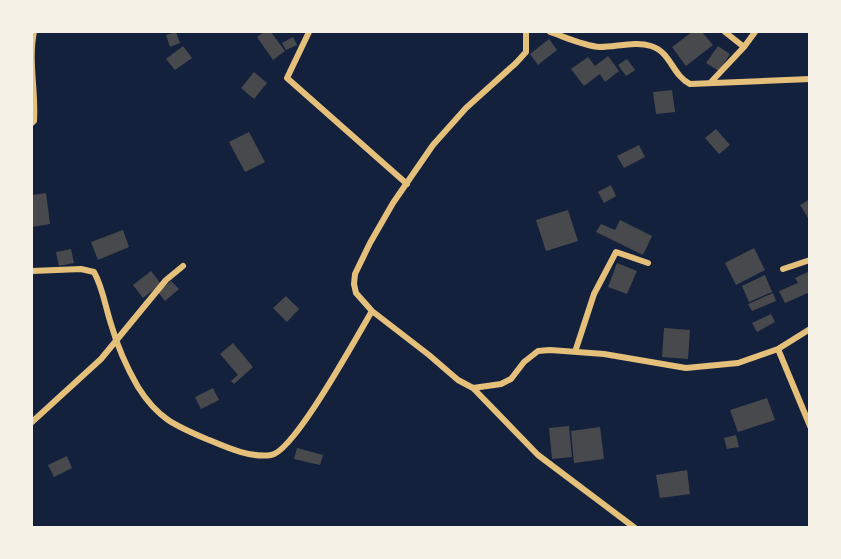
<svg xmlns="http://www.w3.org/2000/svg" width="841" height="559" font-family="Montserrat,sans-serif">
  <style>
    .building { fill: #48494c }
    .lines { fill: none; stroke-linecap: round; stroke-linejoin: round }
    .minor { stroke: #e5c07b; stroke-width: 6 }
  </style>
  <rect width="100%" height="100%" fill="#14213d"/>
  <path class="building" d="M176 32 180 43 170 47 166 35Z
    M264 32H271L285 51 273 60 257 37Z
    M692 32H702L713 45 686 66 672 47Z
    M293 37 297 45 286 50 282 43Z
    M549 39 557 50 538 65 530 54Z
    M183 46 192 58 175 70 166 59Z
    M718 46 730 54 719 71 706 63Z
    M608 56 619 71 605 82 600 74 584 86 571 69 588 57 595 66Z
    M627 59 635 70 626 76 618 65Z
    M254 72 267 83 254 99 241 88Z
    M672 90 675 112 656 114 653 92Z
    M716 129 730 145 719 154 705 138Z
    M249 132 265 162 245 172 229 142Z
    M639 145 645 157 624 168 617 156Z
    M611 185 616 196 604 203 598 192Z
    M46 193 50 224 32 227V195Z
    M810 199V221L800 205Z
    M568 210 578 241 546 251 536 220Z
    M620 220 652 236 643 255 596 232 601 224 615 230Z
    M123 230 129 247 98 260 91 242Z
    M754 248 765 270 736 285 725 263Z
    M71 249 74 263 59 266 56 252Z
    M617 263 637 271 627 294 608 287Z
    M151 271 161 284 143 298 133 285Z
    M810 271V292L785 303 779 291 798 283 795 278Z
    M765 275 772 292 749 302 742 286Z
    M171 281 179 289 165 301 158 292Z
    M773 293 776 301 752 311 748 304Z
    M286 296 299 309 287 322 273 308Z
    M771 314 775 322 757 332 752 323Z
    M664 328 690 330 688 359 662 357Z
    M233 343 253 367 234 384 231 381 238 375 220 354Z
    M213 388 219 400 201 409 195 397Z
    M767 398 775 420 738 432 730 410Z
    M569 426 572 457 552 459 549 428Z
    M600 427 604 459 574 463 571 431Z
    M736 435 739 447 727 449 724 438Z
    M297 448 323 455 320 465 294 459Z
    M67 456 72 468 54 477 48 465Z
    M687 470 690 494 660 498 656 475Z"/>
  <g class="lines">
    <path class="minor" d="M309 32 287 78 407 184
      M526 32V52L516 63 466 108 433 145 393 203 370 243 355 274 354 284 356 293 372 311 429 355 458 380 473 388 501 384 511 379 524 362 538 351 550 350 604 354 686 368 738 363 778 349 810 329
      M550 32C565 37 584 46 600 47 616 47 636 41 651 46 671 52 672 75 690 84L810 79
      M725 32 744 47
      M711 82 744 47 755 32
      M32 123 34 121C36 91 28 61 34 32
      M783 269 810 260
      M32 271 81 269 94 272C103 288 105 306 111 324 117 345 127 368 138 387 158 419 176 426 209 440 228 448 250 458 271 455 294 452 357 336 372 311
      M778 349 810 426
      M575 352 594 294 616 252 648 263
      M473 388 538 455 635 528
      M32 422 101 359 166 280 183 266"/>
  </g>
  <rect width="841" height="559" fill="none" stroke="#f6f1e7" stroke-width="66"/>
</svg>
